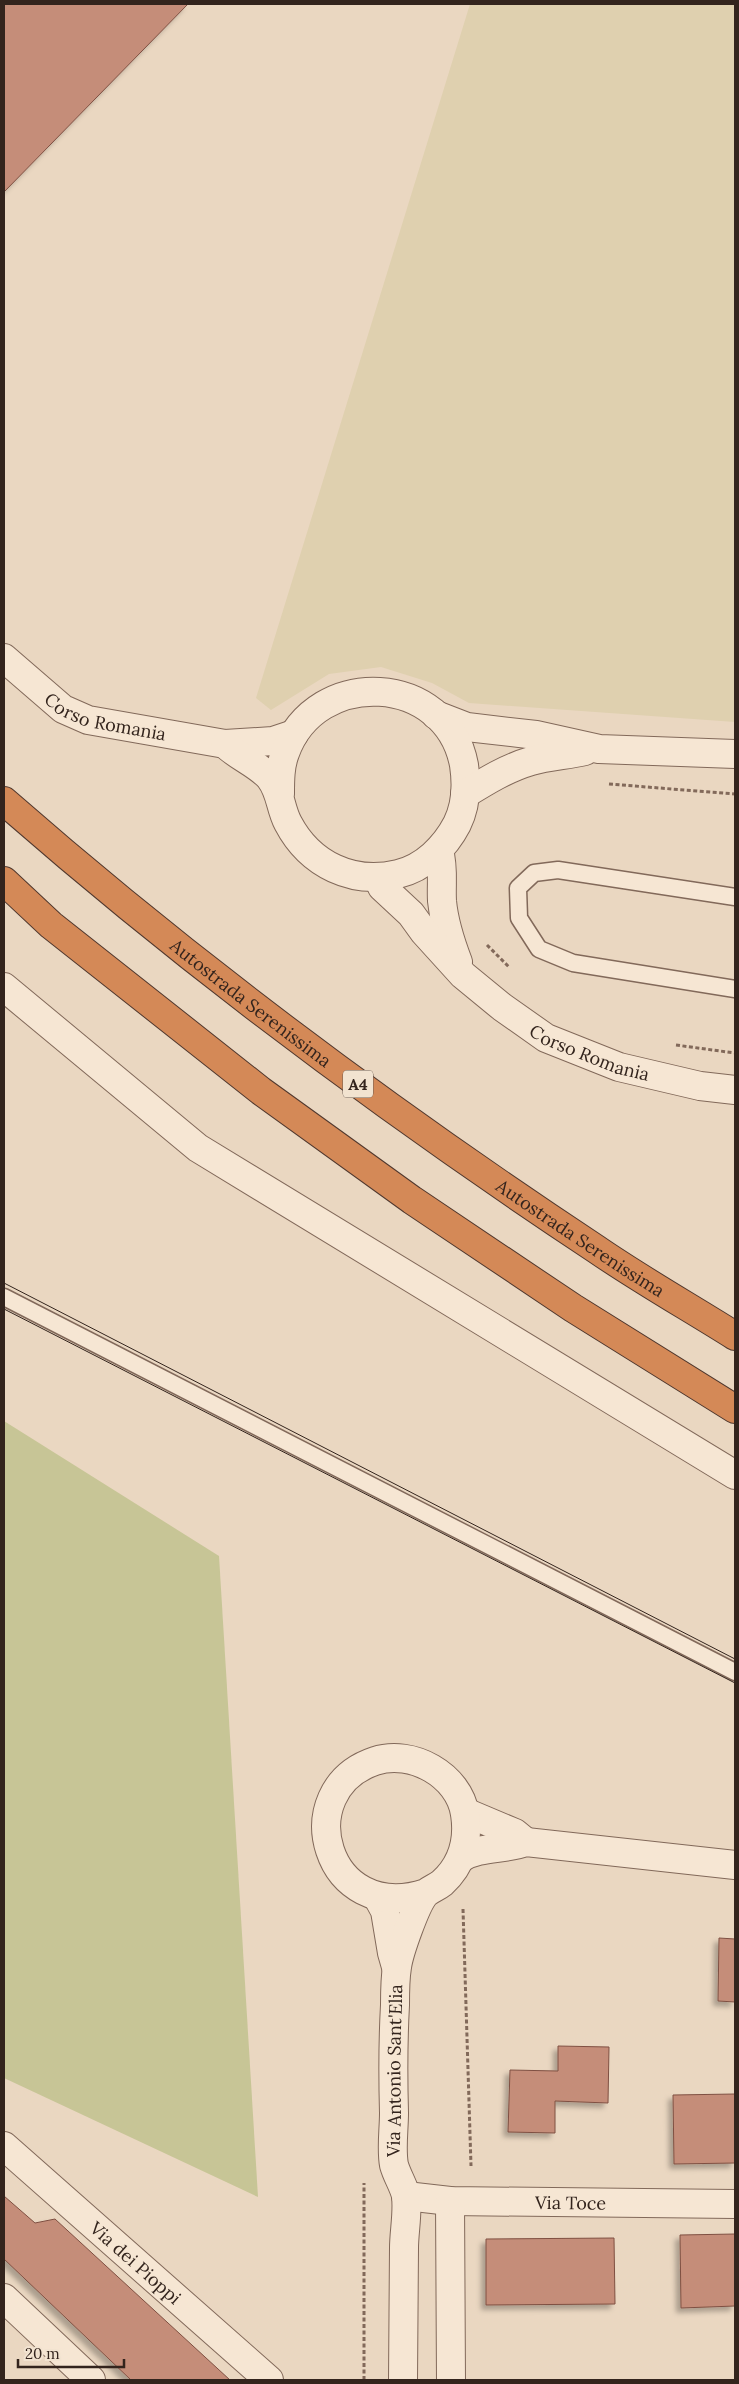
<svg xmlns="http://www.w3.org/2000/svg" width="739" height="2384" font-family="Lora,serif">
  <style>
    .farmland { fill: #dfd0af }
    .green { fill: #c7c596 }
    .building { fill: #c58d79; stroke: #7f5042; filter: url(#shadow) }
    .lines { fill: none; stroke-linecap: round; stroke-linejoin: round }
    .service-casing { stroke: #82695a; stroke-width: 19 }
    .minor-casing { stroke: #82695a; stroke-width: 30 }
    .motorway-casing { stroke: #50382e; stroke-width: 30 }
    .path { stroke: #82695a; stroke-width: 3; stroke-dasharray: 4 2.5; stroke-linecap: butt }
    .service { stroke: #f6e6d3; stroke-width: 16 }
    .minor { stroke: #f6e6d3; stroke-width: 28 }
    .motorway { stroke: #d48957; stroke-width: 28 }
    .tram { stroke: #33241d; stroke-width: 1 }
    .labels { text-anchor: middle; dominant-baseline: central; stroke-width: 4; stroke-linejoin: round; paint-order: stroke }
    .shield { fill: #f2e3d0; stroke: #6c5d53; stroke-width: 1 }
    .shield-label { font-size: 16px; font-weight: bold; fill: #33241d }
    .street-label { font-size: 18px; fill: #33241d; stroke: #f2e3d0 }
  </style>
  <defs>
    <filter id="shadow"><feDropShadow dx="-4.5" dy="4.5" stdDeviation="2.5" flood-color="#0004"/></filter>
  </defs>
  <rect width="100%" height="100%" fill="#ead7c1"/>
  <path class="farmland" d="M470 4H735V722L469 703 432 683 381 667 329 674 271 710 256 698Z"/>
  <path class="green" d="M4 1421 219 1556 258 2197 4 2078Z"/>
  <path class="building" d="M4 4H188L4 192Z
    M719 1938 735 1939V2002L718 2001Z
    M558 2046 609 2047 608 2103 555 2101V2133L508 2132 510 2070 558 2071Z
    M735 2094V2163L674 2164 673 2095Z
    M4 2196 35 2223 55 2219 230 2380H131L4 2259Z
    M735 2234V2306L681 2308 680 2235Z
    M614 2238 615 2304 486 2305V2239Z"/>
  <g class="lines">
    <g class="service-casing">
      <path id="service" d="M735 897 558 870 534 873 518 888 519 918 539 949 573 963 735 989
        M4 1297 735 1672"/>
    </g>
    <g class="minor-casing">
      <g id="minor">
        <path id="s1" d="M4 658 63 709 88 720 225 744 273 741 294 734"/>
        <path d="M436 715 467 727 536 735 599 749 735 754"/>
        <path d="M225 744C238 757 258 764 270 778 281 792 280 808 288 823 310 865 353 885 398 874 424 868 445 847 457 824 466 806 467 785 464 765 447 673 316 666 285 753 280 766 280 780 280 794"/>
        <path d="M465 794C486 781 507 768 531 761 548 756 568 755 585 751"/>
        <path d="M439 851C444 867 441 884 442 901 444 923 450 941 458 962"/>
        <path id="s2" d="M378 878 382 887 411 914 424 932 463 975 502 1007 546 1038 619 1067 700 1086 735 1090"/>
        <path d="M4 987 198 1148 735 1475"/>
        <path d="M465 1812 515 1833 526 1842"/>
        <path d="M461 1858C480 1846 505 1850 526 1842L735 1865"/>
        <path d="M378 1898 385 1911 392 1953 396 1967"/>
        <path id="s3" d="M4 2146 269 2380"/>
        <path id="s4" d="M406 2196 450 2201 735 2204"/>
        <path d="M450 2201 451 2380"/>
        <path d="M4 2298 91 2380"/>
        <path id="s5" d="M403 2380C403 2336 404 2292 404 2248 404 2232 408 2213 406 2196 404 2186 397 2176 394 2165 391 2149 394 2130 394 2113 393 2077 393 2041 395 2005 395 1993 395 1979 397 1967 399 1953 416 1903 426 1893 431 1889 437 1887 442 1883 462 1865 469 1840 465 1814 459 1775 412 1749 375 1761 288 1790 325 1926 426 1893"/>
      </g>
    </g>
    <g class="motorway-casing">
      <g id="motorway">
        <path id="s6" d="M4 801C190 964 389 1112 596 1249 641 1280 689 1307 735 1336"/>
        <path d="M4 881 51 925 261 1091 412 1200 573 1308 735 1409"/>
      </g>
    </g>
    <path class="path" d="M609 784 735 794
      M487 945 509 967
      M676 1045 735 1053
      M463 1909 471 2166
      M364 2380V2183"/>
    <use href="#service" class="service"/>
    <use href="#minor" class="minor"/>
    <use href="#motorway" class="motorway"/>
    <path class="tram" d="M4 1283 735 1659
      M4 1309 735 1683"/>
  </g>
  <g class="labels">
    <rect class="shield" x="343" y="1070.5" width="30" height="27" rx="4"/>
    <g class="shield-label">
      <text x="358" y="1084">A4</text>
    </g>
    <g class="street-label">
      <text stroke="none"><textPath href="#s1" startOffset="121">Corso Romania</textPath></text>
      <text stroke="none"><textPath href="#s6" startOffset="319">Autostrada Serenissima</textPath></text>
      <text stroke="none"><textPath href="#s2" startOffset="280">Corso Romania</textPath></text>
      <text stroke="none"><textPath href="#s6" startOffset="724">Autostrada Serenissima</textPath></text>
      <text stroke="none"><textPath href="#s5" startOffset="312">Via Antonio Sant'Elia</textPath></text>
      <text stroke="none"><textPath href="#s4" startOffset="165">Via Toce</textPath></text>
      <text stroke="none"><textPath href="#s3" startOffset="176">Via dei Pioppi</textPath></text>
    </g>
  </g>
  <rect width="739" height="2384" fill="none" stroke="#33241d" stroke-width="10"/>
  <path d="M18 2359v8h106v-8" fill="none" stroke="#33241d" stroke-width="2.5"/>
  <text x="25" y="2359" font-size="15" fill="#33241d" stroke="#f2e3d0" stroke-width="4" paint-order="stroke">20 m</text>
</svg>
